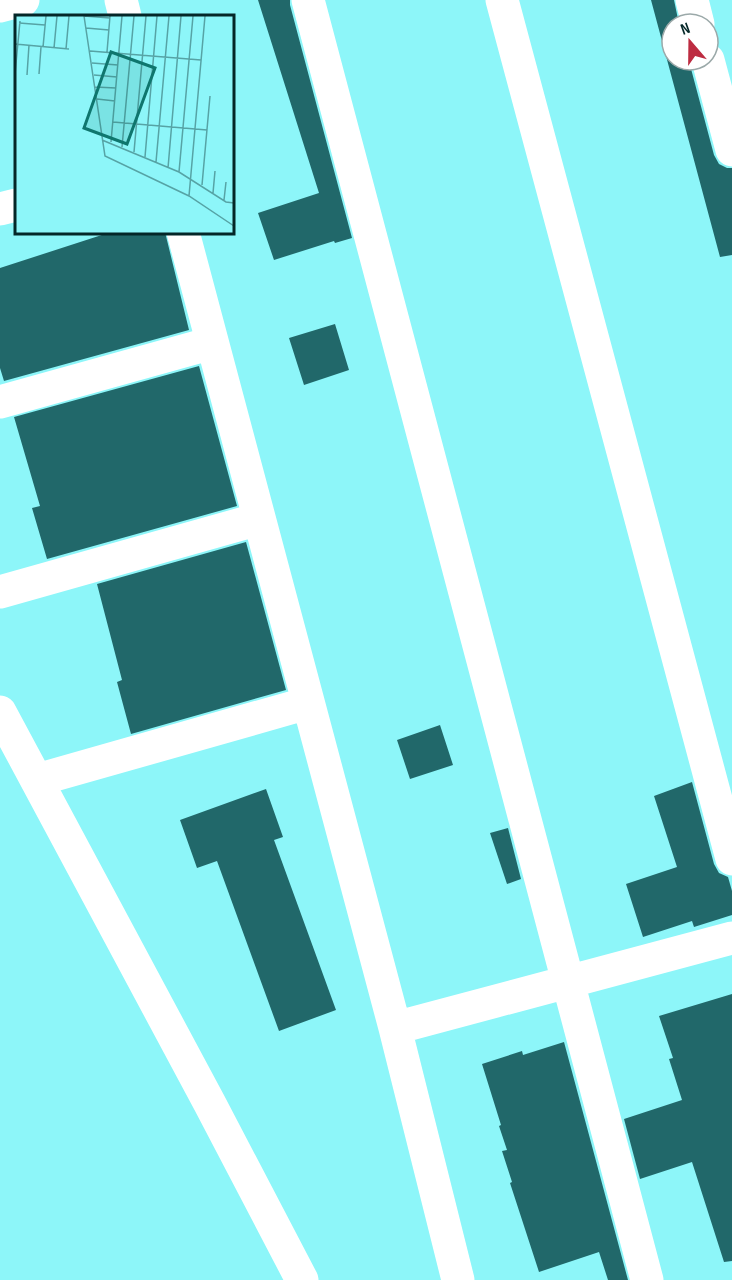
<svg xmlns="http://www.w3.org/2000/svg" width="732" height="1280" font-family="'Sofia Sans Condensed',sans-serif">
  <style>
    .building { fill: #21686a }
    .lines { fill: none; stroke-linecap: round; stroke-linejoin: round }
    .minor { stroke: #fff; stroke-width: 33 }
    .inset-road { fill: none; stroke: #56a3a5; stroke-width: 1.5 }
    .view { fill: #0f766e; fill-opacity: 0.15; stroke: #0f766e; stroke-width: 3 }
    .inset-edge { fill: none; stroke: #042728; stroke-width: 3 }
  </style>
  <rect width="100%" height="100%" fill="#8df6f9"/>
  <path class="building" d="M258 0H290V5L352 238 335 243 334 241 274 260 258 213 319 193Z
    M651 0H674L679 24H672V60H690V65L714 155 719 164 727 168H732V255L720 257Z
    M111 232H165L189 330 4 381 0 368V268Z
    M335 324 349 370 304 385 289 338Z
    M199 366 237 506 47 559 32 508 40 506 14 417Z
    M246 542 286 690 131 734 117 682 122 680 97 584Z
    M440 725 453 765 410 779 397 740Z
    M692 782 714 864 719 873 728 877 732 891V915L694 927 692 921 643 937 626 884 677 867 654 796Z
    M266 789 283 837 274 840 336 1010 279 1031 217 861 197 868 180 820Z
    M508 828 521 879 507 884 490 833Z
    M732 994V1261L724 1262 692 1162 640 1179 624 1119 682 1100 669 1059 673 1058 659 1016Z
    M564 1042 628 1280H608L599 1252 539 1272 510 1183 512 1182 502 1151 507 1150 499 1126 501 1125 482 1064 522 1051 523 1055Z"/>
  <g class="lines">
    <path class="minor" d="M121 0 125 16
      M308 0 647 1280
      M502 0 732 859
      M692 0 698 24
      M0 6 23 0
      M708 60 732 150
      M0 209 16 205
      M183 232 395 1028 458 1280
      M0 402 212 343
      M0 592 259 519
      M0 712 210 1104 302 1280
      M37 780 308 703
      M395 1028 732 938"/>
  </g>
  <g transform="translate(15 15)">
    <rect width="219" height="219" fill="#8df6f9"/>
    <path class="inset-road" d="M69 1 90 141 174 181 219 211M69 1 95 3M4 8 30 10M71 13 94 15M0 29 54 34M28 32 31 1M39 33 42 1M51 34 54 1M75 36 186 45M92 37 95 1M77 48 103 50M0 59 5 6M24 59 26 32M12 60 14 30M79 60 102 62M80 72 101 73M82 84 100 86M98 107 192 115M87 125 164 157 211 187 219 188M96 127 107 1M107 132 119 1M119 137 131 1M130 142 142 1M141 147 154 1M153 153 166 1M164 157 178 1M187 170 195 81M198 178 200 156M174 181 190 1M209 185 211 167"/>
    <path class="view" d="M96 37 140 53 112 129 69 113Z"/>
    <rect width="219" height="219" class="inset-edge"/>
  </g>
  <g transform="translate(690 42) rotate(340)"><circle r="28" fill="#ffffff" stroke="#9ba9a9" stroke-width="1.5"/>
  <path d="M0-4.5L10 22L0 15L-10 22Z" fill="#bd2c41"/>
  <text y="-9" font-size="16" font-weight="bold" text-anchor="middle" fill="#042728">N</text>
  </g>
</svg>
